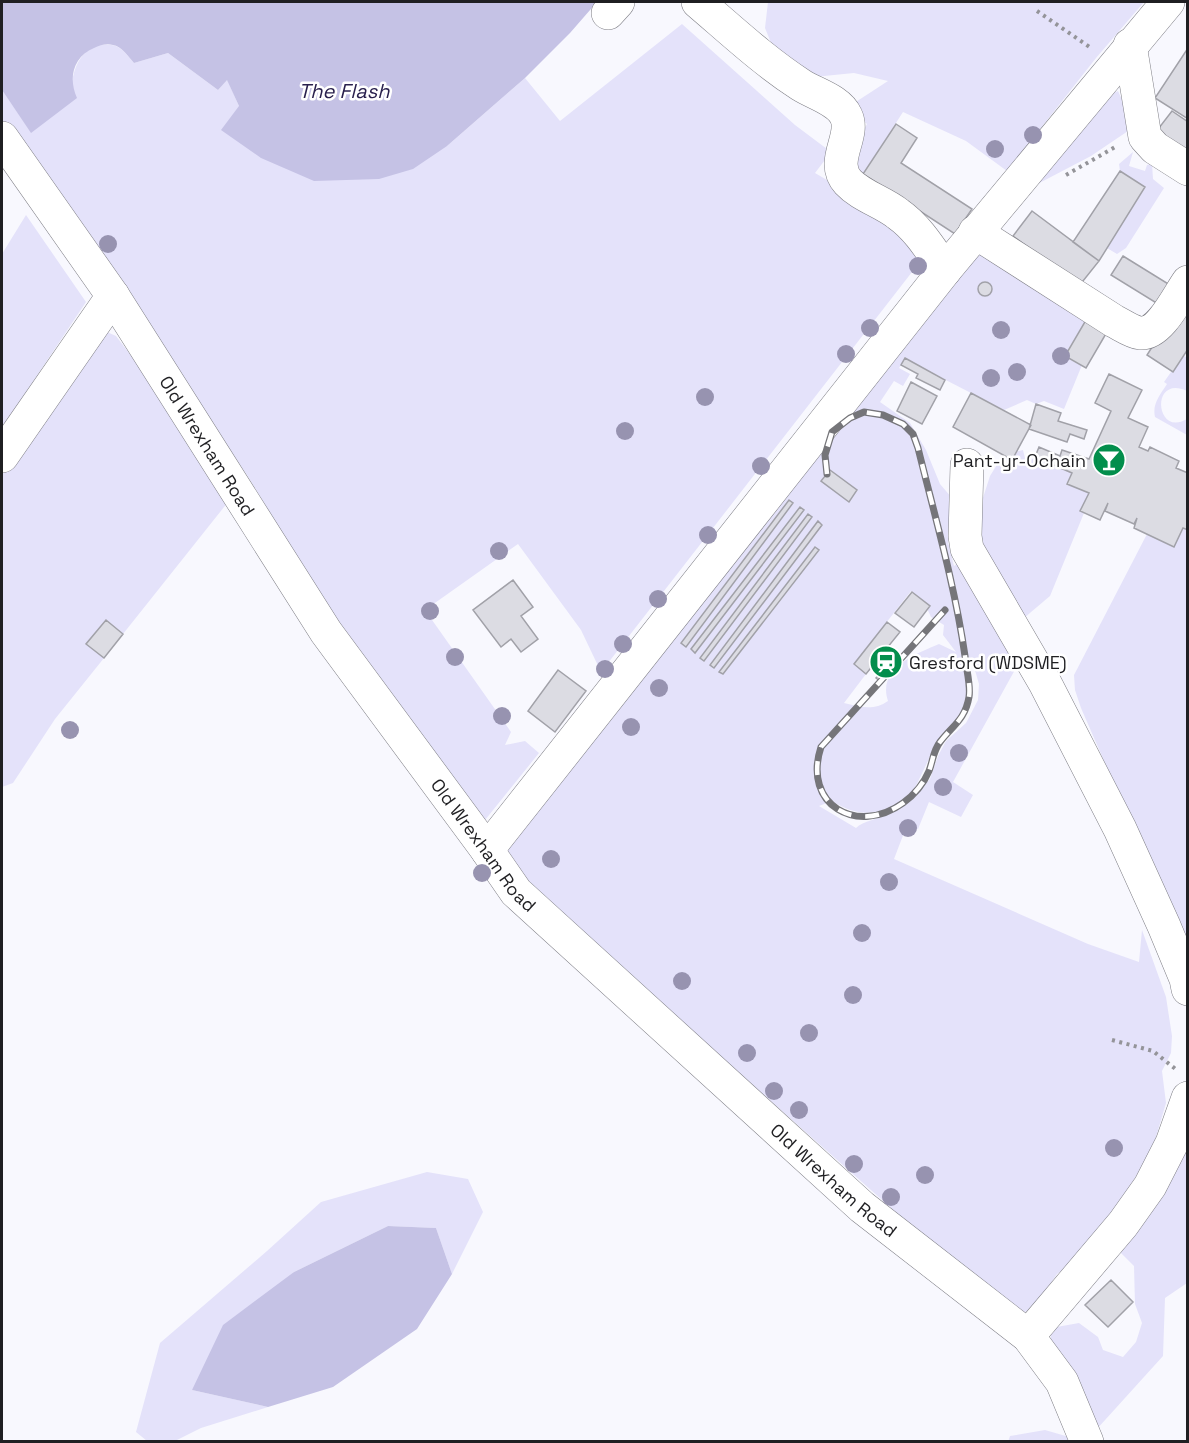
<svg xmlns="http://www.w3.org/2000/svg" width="1189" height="1443" font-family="'Space Grotesk',sans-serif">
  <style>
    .green { fill: #e4e2fa; fill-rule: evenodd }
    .water { fill: #c5c2e5 }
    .building { fill: #dcdce3; stroke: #a1a1a8; stroke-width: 1.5 }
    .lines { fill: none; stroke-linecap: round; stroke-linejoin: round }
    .minor-casing { stroke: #7e7e85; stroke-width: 34 }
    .path { stroke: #949499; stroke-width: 4; stroke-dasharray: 3 4.5; stroke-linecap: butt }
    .minor { stroke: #fff; stroke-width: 33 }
    .rail-casing { stroke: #757579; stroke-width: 7 }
    .rail { stroke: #fff; stroke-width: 4.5; stroke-dasharray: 14; stroke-linecap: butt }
    .tree { fill: #9793b0 }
    .labels { text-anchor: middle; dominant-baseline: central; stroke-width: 5; stroke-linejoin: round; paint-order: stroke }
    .street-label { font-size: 18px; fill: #1f1f22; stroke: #fff }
    .poi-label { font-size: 18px; fill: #1f1f22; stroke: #fff; text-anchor: end }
    .water-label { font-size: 20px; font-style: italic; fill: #29204d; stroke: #fff }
  </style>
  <rect width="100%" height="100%" fill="#f8f8fe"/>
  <path class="green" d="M768 2H1144L1096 58 1007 171 966 141 903 112 863 174 846 162 867 124 848 107 888 81 854 73 814 77 778 60 765 28Z
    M682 24 795 125 831 152 815 173 880 211 926 254 601 672 581 630 518 544 425 610 511 732 505 745 525 741 539 753 481 825 336 621 247 475 66 204 2 127V90L31 132 72 88C72 66 85 40 112 45 121 46 128 56 134 63L168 53 218 90 227 79 239 106 447 146 525 78 560 121Z
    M1118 91 1123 102 1128 131 1091 156 1005 201 1104 98Z
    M1133 152 1129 166 1145 171 1147 165 1152 164 1153 179 1164 188 1126 248 1117 254 1107 248 1145 188 1120 171 1119 164Z
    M26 215 86 302 2 428V254Z
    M977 242 1086 320 1065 355 1082 365 1064 409 1044 401 1036 404 1027 400 1004 410 905 359 899 368 910 374 903 386 894 381 880 402 910 423 926 450 940 484 958 505 948 542 954 566 963 560 990 476 1003 455 1023 450 1025 458 1031 460 1035 457 1072 473 1067 484 1089 493 1081 511 1084 513 1050 596 1024 618 1022 657 953 782 973 795 961 817 929 802 918 829 907 825 894 859 1088 944 1139 962 1142 930 1166 997 1172 1036 1171 1053 1162 1071 1166 1103 1153 1147 1115 1212 1073 1262 1057 1274 1040 1299 1032 1308 1023 1313 988 1294 506 866V847ZM830 470 857 490 849 502 822 481ZM911 591 924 602 931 617 944 625 943 635 956 652 939 644C915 654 877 669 888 701 874 711 860 707 844 703L866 674 854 664ZM964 659 974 667 979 684 978 700 966 723 946 741 938 756 930 779 919 791 914 790 937 742 964 711 968 692ZM832 801C851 813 867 816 888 809L889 813C879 819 863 821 856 828L819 806Z
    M107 332 116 336 161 395 232 497 123 634 106 620 87 644 104 658 55 719 13 783 2 787V471Z
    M1183 355 1187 358V391C1150 374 1155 438 1187 419V435L1155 417C1152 404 1160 395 1167 384L1164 382Z
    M1183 528 1187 530V970L1131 823 1081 708 1075 690 1074 675 1147 534 1174 547Z
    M1187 1120V1283L1165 1298 1163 1356 1096 1430 1051 1343V1328L1079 1323 1098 1337 1103 1350 1123 1357 1136 1342 1142 1323 1135 1304 1134 1266 1120 1252Z
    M427 1172 468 1179 483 1212 452 1274 436 1228 388 1226 294 1272 192 1390 268 1407 201 1428 175 1441H147L136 1432 160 1343 267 1251 321 1202Z
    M1045 1430 1076 1439 1077 1442H1008L1010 1436Z"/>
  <path class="water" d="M2 2H597L570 33 525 78 447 146 413 169 379 179 314 181 261 158 221 130 239 106 227 80 218 90 168 53 134 63C128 56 121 46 113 45 107 43 100 45 94 48 73 57 68 78 77 98L31 133 2 90Z
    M388 1226 436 1228 452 1274 417 1329 333 1387 268 1407 192 1390 223 1325 294 1272Z"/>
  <path class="building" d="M1188 48V119L1155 98Z
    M1172 111 1188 122V158L1155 133Z
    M896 124 917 138 901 163 972 209 955 234 863 174Z
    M1120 171 1145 187 1099 261 1073 242Z
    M1032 211 1099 261 1079 286 1013 236Z
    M1123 256 1170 285 1158 304 1111 275Z
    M978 289a7 7 0 1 1 14 0a7 7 0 1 1-14 0Z
    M1188 290V349L1173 372 1147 355Z
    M1086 320 1107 332 1086 368 1065 356Z
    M905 358 945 380 940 390 916 378 918 374 901 365Z
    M1109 374 1142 390 1128 418 1148 427 1139 447 1148 451 1150 447 1179 461 1176 468 1188 473V530L1183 528 1174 547 1134 528 1137 518 1134 524 1105 511 1108 503 1100 520 1080 511 1089 493 1067 484 1072 473 1035 457 1039 447 1060 456 1062 450 1089 459 1111 411 1095 403Z
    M911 382 937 396 922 424 897 411Z
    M971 393 1031 425 1012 460 953 427Z
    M1036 404 1061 413 1058 421 1087 430 1084 439 1070 434 1067 442 1029 429Z
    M830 470 857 490 849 502 821 481Z
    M789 500 793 503 686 647 681 643Z
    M800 507 804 510 695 653 691 649Z
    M808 514 812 517 704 661 700 658Z
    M818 521 822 525 714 668 710 665Z
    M815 547 819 550 723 674 719 672Z
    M513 580 533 607 521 616 538 639 521 652 511 639 501 647 473 610Z
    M912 592 930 606 914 627 895 613Z
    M106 620 123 634 104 658 86 644Z
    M887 622 900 632 866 674 854 664Z
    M895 658 900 663 882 683 876 678Z
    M558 670 586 691 555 732 528 711Z
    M1111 1280 1133 1302 1108 1327 1085 1305Z"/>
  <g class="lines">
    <g class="minor-casing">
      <g id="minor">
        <path d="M698 2C732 31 764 61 801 85 815 94 839 100 846 116 856 136 829 161 848 182 861 196 883 202 898 214 918 228 931 250 945 270"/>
        <path d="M608 13 618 2"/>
        <path d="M1130 45 1145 137 1155 148 1188 169"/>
        <path id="s1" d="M2 138 113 296 326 632 487 850 516 892 862 1207 1028 1336 1062 1382 1087 1442"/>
        <path d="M975 232 1114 321C1122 325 1132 332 1140 333 1160 335 1178 296 1188 282"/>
        <path d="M2 456 113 296"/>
        <path d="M967 465 965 536 967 549 1045 683 1120 829 1164 926 1186 979 1188 989"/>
        <path d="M487 850 945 270 1168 2"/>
        <path d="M1028 1336 1123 1224 1150 1186 1172 1143 1188 1098"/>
      </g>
    </g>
    <path class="path" d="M1037 11 1091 48
      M1066 175 1117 146
      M1112 1040 1153 1051 1178 1071"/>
    <use href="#minor" class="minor"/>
    <g class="rail-casing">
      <path id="rail" d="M827 474 825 455 832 432 850 418 864 412 883 415 903 424 913 434 918 448C935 517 955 586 965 656 966 669 971 685 969 697 965 720 953 725 940 742 933 751 933 761 929 771 924 783 914 795 903 803 857 836 802 805 821 747L945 610"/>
    </g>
    <use href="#rail" class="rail"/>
  </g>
  <g class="tree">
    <circle cx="1033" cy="135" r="9"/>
    <circle cx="995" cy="149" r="9"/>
    <circle cx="108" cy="244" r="9"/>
    <circle cx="918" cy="266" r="9"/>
    <circle cx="870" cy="328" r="9"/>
    <circle cx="1001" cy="330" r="9"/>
    <circle cx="846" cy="354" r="9"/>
    <circle cx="1061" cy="356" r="9"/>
    <circle cx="1017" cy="372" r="9"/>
    <circle cx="991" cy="378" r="9"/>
    <circle cx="705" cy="397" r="9"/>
    <circle cx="625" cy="431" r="9"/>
    <circle cx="761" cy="466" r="9"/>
    <circle cx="708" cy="535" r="9"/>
    <circle cx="499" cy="551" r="9"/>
    <circle cx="658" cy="599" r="9"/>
    <circle cx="430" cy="611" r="9"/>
    <circle cx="623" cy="644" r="9"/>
    <circle cx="455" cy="657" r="9"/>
    <circle cx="605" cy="669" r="9"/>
    <circle cx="659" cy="688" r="9"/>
    <circle cx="502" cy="716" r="9"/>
    <circle cx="631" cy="727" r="9"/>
    <circle cx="70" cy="730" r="9"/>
    <circle cx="959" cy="753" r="9"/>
    <circle cx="943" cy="787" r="9"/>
    <circle cx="908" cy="828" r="9"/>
    <circle cx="551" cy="859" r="9"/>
    <circle cx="482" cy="873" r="9"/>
    <circle cx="889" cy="882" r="9"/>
    <circle cx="862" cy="933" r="9"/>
    <circle cx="682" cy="981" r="9"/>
    <circle cx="853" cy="995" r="9"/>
    <circle cx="809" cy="1033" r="9"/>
    <circle cx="747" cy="1053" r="9"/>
    <circle cx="774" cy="1091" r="9"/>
    <circle cx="799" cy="1110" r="9"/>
    <circle cx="1114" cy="1148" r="9"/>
    <circle cx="854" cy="1164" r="9"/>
    <circle cx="925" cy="1175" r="9"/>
    <circle cx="891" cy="1197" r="9"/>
  </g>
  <defs>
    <g id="bar-disc" transform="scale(1.725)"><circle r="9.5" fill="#038e4c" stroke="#fff"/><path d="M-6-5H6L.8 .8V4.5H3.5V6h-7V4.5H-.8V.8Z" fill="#fff"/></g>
    <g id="station-disc" transform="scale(1.725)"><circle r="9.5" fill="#038e4c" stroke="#fff"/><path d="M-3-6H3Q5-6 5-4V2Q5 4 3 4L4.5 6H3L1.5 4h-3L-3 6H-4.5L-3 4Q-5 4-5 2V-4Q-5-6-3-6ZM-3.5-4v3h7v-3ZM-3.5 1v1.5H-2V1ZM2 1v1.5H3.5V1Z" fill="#fff"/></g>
  </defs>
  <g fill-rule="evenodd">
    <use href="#bar-disc" x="1109" y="460"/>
    <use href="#station-disc" x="886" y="662"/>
  </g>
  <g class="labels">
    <g class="street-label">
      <text stroke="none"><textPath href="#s1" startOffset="370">Old Wrexham Road</textPath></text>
      <text stroke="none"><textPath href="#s1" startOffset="856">Old Wrexham Road</textPath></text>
      <text stroke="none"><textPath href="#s1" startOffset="1342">Old Wrexham Road</textPath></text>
    </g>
    <g class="poi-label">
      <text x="1086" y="460">Pant-yr-Ochain</text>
      <text x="909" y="662" text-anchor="start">Gresford (WDSME)</text>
    </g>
    <g class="water-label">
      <text x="344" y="91">The Flash</text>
    </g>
  </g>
  <rect width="1189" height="1443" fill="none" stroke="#1f1f22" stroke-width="6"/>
</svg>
